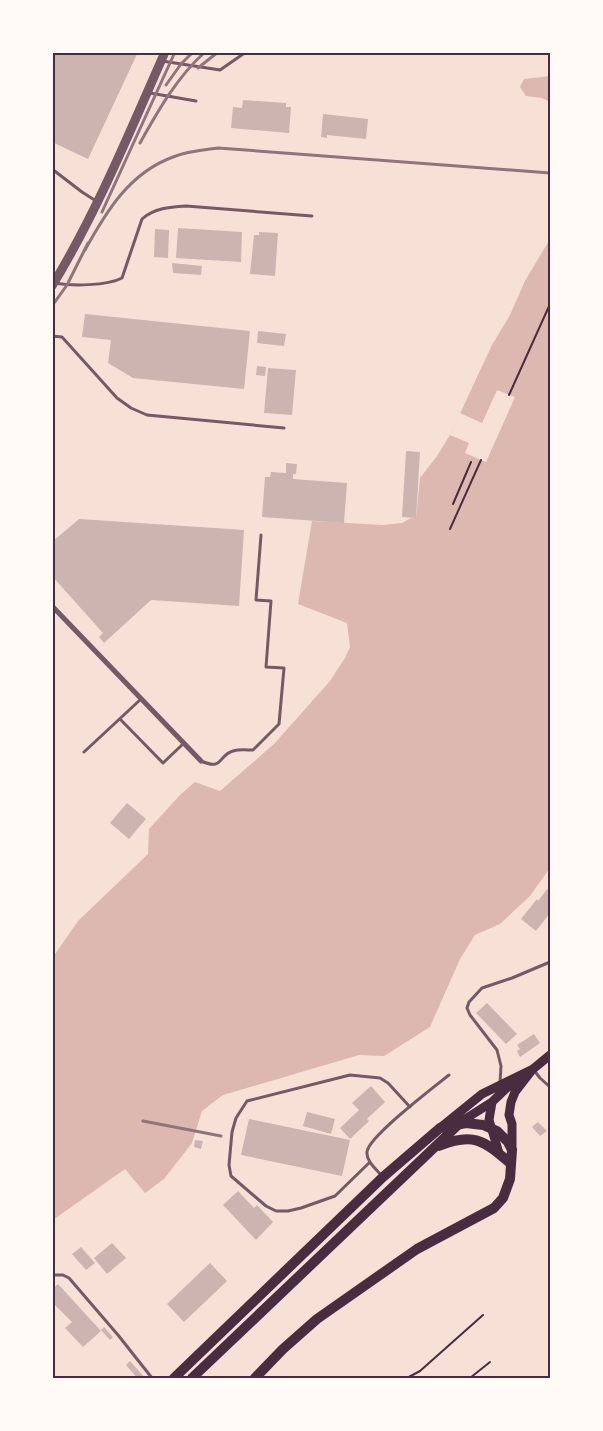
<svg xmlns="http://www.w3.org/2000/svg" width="603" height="1431" font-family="Inter,sans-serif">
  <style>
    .water { fill: #dcb8b0 }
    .pier { fill: #f7e1d7 }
    .building { fill: #ccb4b1 }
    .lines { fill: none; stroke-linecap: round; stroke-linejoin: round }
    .path { stroke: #4a2c40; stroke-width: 2 }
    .service { stroke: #755966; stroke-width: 3 }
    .minor { stroke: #755966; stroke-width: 5 }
    .tertiary { stroke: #755966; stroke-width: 9 }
    .secondary { stroke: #4a2c40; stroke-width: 9 }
    .primary { stroke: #4a2c40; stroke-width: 10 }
    .rail { stroke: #8f747c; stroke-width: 3 }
    .neatline { fill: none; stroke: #4a2c40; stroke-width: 2 }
  </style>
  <rect width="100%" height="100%" fill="#f7e1d7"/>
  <path class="water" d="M550 76V102L542 98 526 96 520 87 524 79Z
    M550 239V868L530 896 500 924 475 935 460 959 430 1027 384 1056 359 1055 223 1095 202 1111 192 1143 164 1179 145 1193 125 1169 53 1220V957L78 921 148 854 149 829 181 794 195 782 220 791 274 744 330 681 345 658 350 647 347 623 298 604 312 521 383 525 402 523 411 518H416L420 478 437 456 450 435 492 345 510 315 525 281Z"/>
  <path class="pier" d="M497 390 515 397 486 462 465 453 469 443 450 435 460 413 482 423Z"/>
  <path class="building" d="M52 52H138L88 159 52 142Z
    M243 100 286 103V107H291L289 133 231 128 233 107 242 108Z
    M323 114 368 119 366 139 327 135V138L321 137Z
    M178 228 242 232 241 262 176 258Z
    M155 229 169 230 168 258 154 257Z
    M259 232 278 233 275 276 250 274 254 235H259Z
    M172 263 202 266 201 275 173 273Z
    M85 314 250 331 244 389 133 378 108 363 111 340 82 337Z
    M258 331 286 334 284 346 257 343Z
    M257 366 266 367 265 376 256 375Z
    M268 368 296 370 292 415 264 413Z
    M406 451 420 452 416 518 402 517Z
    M286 463 297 464 296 474H293V479L347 483 344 523 262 517 265 477H270L271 472 286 473Z
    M79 519 244 530 239 606 151 600 104 643 99 637 103 633 52 576V542Z
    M127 803 146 819 129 839 110 823Z
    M547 889 550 892V913L536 931 521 919 537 899 538 901Z
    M487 1003 517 1034 506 1044 476 1013Z
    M534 1034 540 1043 520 1057 517 1051 520 1049 517 1045Z
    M371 1086 385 1102 367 1119 369 1121 350 1139 340 1128 359 1110 352 1103Z
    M307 1112 335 1119 331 1134 303 1126Z
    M249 1119 350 1140 342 1176 241 1155Z
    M538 1122 547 1131 540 1136 532 1127Z
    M195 1140 203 1141 201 1149 194 1147Z
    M238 1191 254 1208 257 1205 273 1222 256 1240 223 1205Z
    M112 1243 126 1258 107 1274 94 1258Z
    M81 1247 95 1263 86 1270 72 1254Z
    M210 1263 227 1281 184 1322 167 1304Z
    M58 1284 101 1331 83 1347 65 1328 72 1322 52 1302V1289Z
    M104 1327 113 1337 110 1340 101 1330Z
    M130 1361 145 1378H137L126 1365Z"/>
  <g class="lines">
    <path class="path" d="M509 395 550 304
      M453 504 471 462
      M450 529 481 460
      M407 1378 420 1371 483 1315
      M470 1378 490 1362"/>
    <path class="service" d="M162 61 220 70 246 52
      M150 93 196 101
      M52 169 82 192 96 201
      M55 283C71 286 107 286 122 278L142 219C154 208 170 207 186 206L312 216
      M52 336 62 337 117 398 131 408 147 415 284 428
      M120 719 163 763 184 743
      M84 752 141 699
      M201 761C224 771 218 755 233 751 239 749 247 750 253 750L279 724 284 668 266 667 271 601 256 600 261 535
      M533 1069 540 1078 550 1087
      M500 1083 501 1066 497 1050 470 1015 467 1008 469 1002 482 988 512 978 550 962
      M370 1162 335 1196 301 1208 288 1211H276L266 1206 231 1176 229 1165 232 1132 236 1118 247 1101 350 1075 380 1078 388 1083 410 1107
      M381 1175C376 1169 366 1161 367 1152 368 1137 434 1087 449 1075
      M52 1275H63L69 1278 118 1335 152 1378"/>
    <path class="minor" d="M52 606 201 761"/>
    <path class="tertiary" d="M52 286C97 212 130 131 165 52"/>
    <path class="secondary" d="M492 1102 489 1120 499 1153
      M459 1123 492 1102 514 1081
      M440 1128 482 1094 533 1069 550 1055
      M512 1150V1124L509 1115 511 1102 515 1092 532 1070"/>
    <path class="primary" d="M439 1146C473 1132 483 1140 510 1163
      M174 1378 383 1177 440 1128 466 1123 483 1125 497 1131 508 1142 512 1150 510 1179 503 1198 494 1208 417 1249 317 1319 283 1349 255 1378
      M192 1378 459 1124"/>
    <path class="rail" d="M198 68 218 52
      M166 85 181 64 193 52
      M140 143C158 111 177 77 205 52
      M102 212 175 52
      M85 250C106 212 129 173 173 157 187 151 203 150 218 148L550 173
      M52 306 67 285 88 243
      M143 1121 221 1136"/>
  </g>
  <rect width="603" height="1431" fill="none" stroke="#fffaf5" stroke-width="108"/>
  <rect x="54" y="54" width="495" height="1323" class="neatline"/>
</svg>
